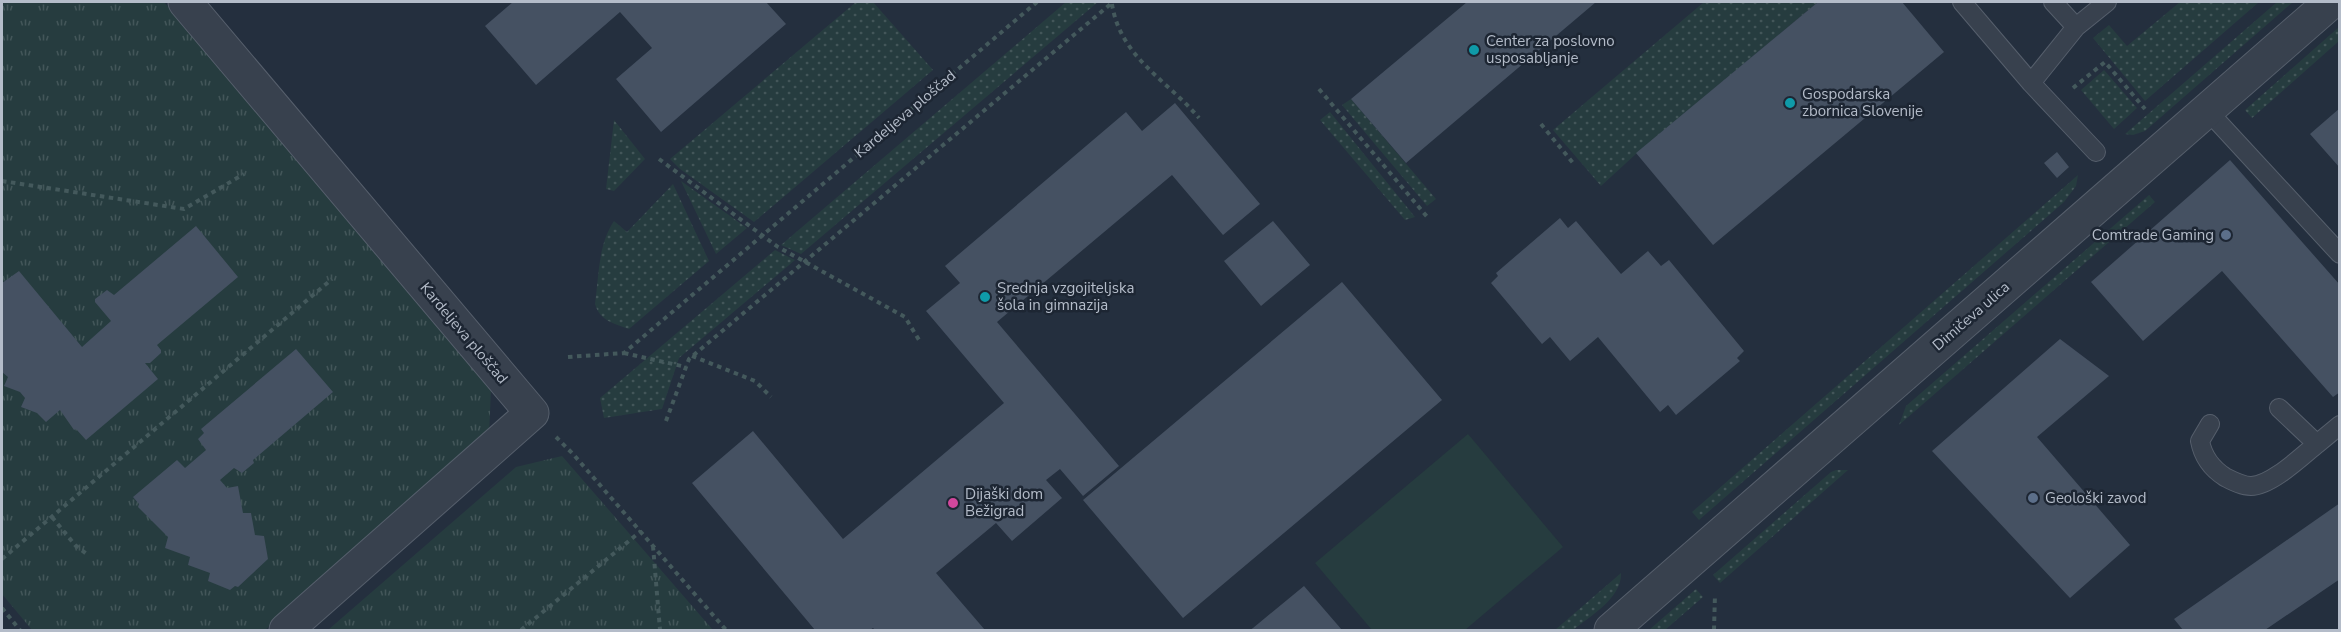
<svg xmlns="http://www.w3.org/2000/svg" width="2341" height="632" font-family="'Nunito Sans',sans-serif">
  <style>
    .grass { fill: url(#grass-dots) }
    .park { fill: url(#park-tufts) }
    .pitch { fill: #263c3f }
    .building { fill: #455162 }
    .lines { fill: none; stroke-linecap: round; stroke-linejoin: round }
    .service-casing { stroke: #565f6c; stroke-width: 20 }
    .minor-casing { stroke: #565f6c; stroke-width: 35 }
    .tertiary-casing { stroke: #565f6c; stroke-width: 35 }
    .path { stroke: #44595c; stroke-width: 4; stroke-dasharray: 4.5 4.5; stroke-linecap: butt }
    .service { stroke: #38414e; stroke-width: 18 }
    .minor { stroke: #38414e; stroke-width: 33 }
    .tertiary { stroke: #38414e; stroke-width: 33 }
    .culture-dot { fill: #0f9aa8; stroke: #1d2633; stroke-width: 2 }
    .service-dot { fill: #5c6f8a; stroke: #1d2633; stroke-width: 2 }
    .hotel-dot { fill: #d1479c; stroke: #1d2633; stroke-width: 2 }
    .labels { text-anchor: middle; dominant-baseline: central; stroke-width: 5; stroke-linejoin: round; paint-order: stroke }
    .poi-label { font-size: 15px; fill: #b4bcc9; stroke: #1d2633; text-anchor: start }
    .street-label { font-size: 15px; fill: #b4bcc9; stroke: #1d2633 }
  </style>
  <defs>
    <pattern id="grass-dots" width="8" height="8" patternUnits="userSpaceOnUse" patternTransform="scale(1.5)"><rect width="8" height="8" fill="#263c3f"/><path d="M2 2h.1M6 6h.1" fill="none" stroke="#435659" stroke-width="1.8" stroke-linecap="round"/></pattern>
    <pattern id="park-tufts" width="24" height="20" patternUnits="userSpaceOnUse" patternTransform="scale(1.5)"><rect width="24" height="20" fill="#263c3f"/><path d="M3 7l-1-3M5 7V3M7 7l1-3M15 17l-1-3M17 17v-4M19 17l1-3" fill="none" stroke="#435659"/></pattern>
  </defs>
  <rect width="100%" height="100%" fill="#242f3e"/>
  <path class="grass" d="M856 2H873L933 70 754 222 680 169 670 159Z
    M1066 2H1098L801 254 781 245Z
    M1704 2H1818L1637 153 1601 186 1553 130Z
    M2180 2H2259L2145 101 2093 38 2109 25 2127 46Z
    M2277 2H2293L2145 131 2133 135 2125 134Z
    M2339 27V41L2252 118 2245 110Z
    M2104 70 2137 108 2114 129 2081 90Z
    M1351 99 1436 199 1427 206 1342 105Z
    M1330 112 1415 217 1405 220 1320 120Z
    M614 120 645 159 614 191 606 189Z
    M2078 175 2076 186 2064 202 1699 520 1692 512Z
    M681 181 747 228 716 254Z
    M673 184 709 261 629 329C613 323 600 321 595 304 599 275 598 245 614 221L627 232Z
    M2149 195 2155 202 1899 425 1906 406Z
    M775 250 795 260 679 358 662 409 604 418 600 398Z
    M1836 470H1848L1720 583 1713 575 1831 472Z
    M1621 573C1622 598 1590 616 1573 630H1555Z
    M1696 589 1703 597 1665 630H1649Z"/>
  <path class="park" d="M2 2H164L491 389 489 437 265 630H32L2 594Z
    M562 456 713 630H328L516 467Z"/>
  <path class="pitch" d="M1468 434 1563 547 1465 630H1372L1315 563Z"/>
  <path class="building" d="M513 2H766L786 24 661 132 616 79 652 48 620 12 536 85 485 26Z
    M1467 2H1596L1406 163 1351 99Z
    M1818 2H1902L1944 52 1713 245 1636 153Z
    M1175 103 1260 204 1223 235 1172 175 997 322 1119 466 1083 496 1060 469 1046 480 1062 498 1012 541 996 523 936 573 985 630H875L873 628 870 630H815L692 483 753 431 843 539 1004 403 926 311 960 283 945 266 1126 112 1142 131Z
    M2340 108V168L2310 134Z
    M2057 152 2069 167 2057 178 2044 163Z
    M2230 160 2340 285V392L2333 397 2222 271 2143 341 2091 282Z
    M1560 218 1568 228 1576 221 1621 274 1648 251 1661 266 1669 260 1744 351 1737 358 1740 361 1676 415 1668 405 1660 412 1598 337 1570 361 1550 337 1542 344 1491 283 1498 276 1496 273Z
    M1273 221 1310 265 1261 306 1224 261Z
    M196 226 238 277 157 345 161 350V353L150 363H145L158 379 86 440 76 429 74 430 60 410 46 422 37 413 21 407 25 398 20 392 4 386 8 377 2 372V283L19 271 82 347 111 321 95 302V299L107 290 114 295Z
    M1342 282 1442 400 1183 618 1083 500Z
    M2060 339 2109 376 2037 437 2130 545 2070 598 1932 451Z
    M296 349 333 392 253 460 254 463 242 473 234 468 220 480 227 488 238 486 243 513H251L255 535 264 536 268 559 238 587 235 586 230 590 208 581 210 573 188 565 190 557 165 548 168 537 138 507 139 504 133 497 177 460 185 468 206 450 198 439 204 433 201 429Z
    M2340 503V579L2265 630H2183L2174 619Z
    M1304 586 1342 630H1250L1253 628Z"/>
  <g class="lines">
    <g class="service-casing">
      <path id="service" d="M1962 2 2031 83 2096 152
        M2053 2 2076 27
        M2031 83 2076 27 2107 2
        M2207 110 2340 254
        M2279 408 2317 444 2340 425
        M2210 424 2200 441C2203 457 2211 468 2225 477 2233 481 2242 486 2251 486 2271 486 2302 456 2317 444"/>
    </g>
    <g class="minor-casing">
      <path id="minor" d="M185 2 532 413 286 630"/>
    </g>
    <g class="tertiary-casing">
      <path id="tertiary" d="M1611 630 2331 2"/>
    </g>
    <path class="path" d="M1112 4C1120 57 1167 80 1199 118
      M2073 88 2105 62 2145 109
      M1319 89 1429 219
      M1541 124 1573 163
      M659 159 778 247 905 317 919 340
      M2 181 184 209 244 174
      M624 353 686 367
      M692 356 755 381 771 397
      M568 357 624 353 1037 2
      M666 421 689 359 1113 2
      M556 437 573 454 726 630
      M52 517 75 545 88 555
      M653 546 660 630
      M2 559 332 279
      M2 608 20 630
      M521 630 641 531
      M1714 630 1715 594"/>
    <use href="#service" class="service"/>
    <use href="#minor" class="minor"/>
    <use href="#tertiary" class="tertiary"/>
  </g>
  <g class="culture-dot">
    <circle cx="1474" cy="50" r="6"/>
    <circle cx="1790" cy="103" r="6"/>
    <circle cx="985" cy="297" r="6"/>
  </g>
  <g class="service-dot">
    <circle cx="2226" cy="235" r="6"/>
    <circle cx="2033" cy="498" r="6"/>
  </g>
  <circle class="hotel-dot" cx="953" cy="503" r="6"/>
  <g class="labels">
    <g class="poi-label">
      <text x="1486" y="41">Center za poslovno<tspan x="1486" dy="17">usposabljanje</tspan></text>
      <text x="1802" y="94">Gospodarska<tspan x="1802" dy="17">zbornica Slovenije</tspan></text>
      <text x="2214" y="235" text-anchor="end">Comtrade Gaming</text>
      <text x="997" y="288">Srednja vzgojiteljska<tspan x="997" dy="17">šola in gimnazija</tspan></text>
      <text x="965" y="494">Dijaški dom<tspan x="965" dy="17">Bežigrad</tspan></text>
      <text x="2045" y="498">Geološki zavod</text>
    </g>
    <g class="street-label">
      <text transform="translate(905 114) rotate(-40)">Kardeljeva ploščad</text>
      <text transform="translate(1971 316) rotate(-41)">Dimičeva ulica</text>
      <text transform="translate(464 333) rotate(50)">Kardeljeva ploščad</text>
    </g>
  </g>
  <rect width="2341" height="632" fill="none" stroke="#b4bcc9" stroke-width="6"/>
</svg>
